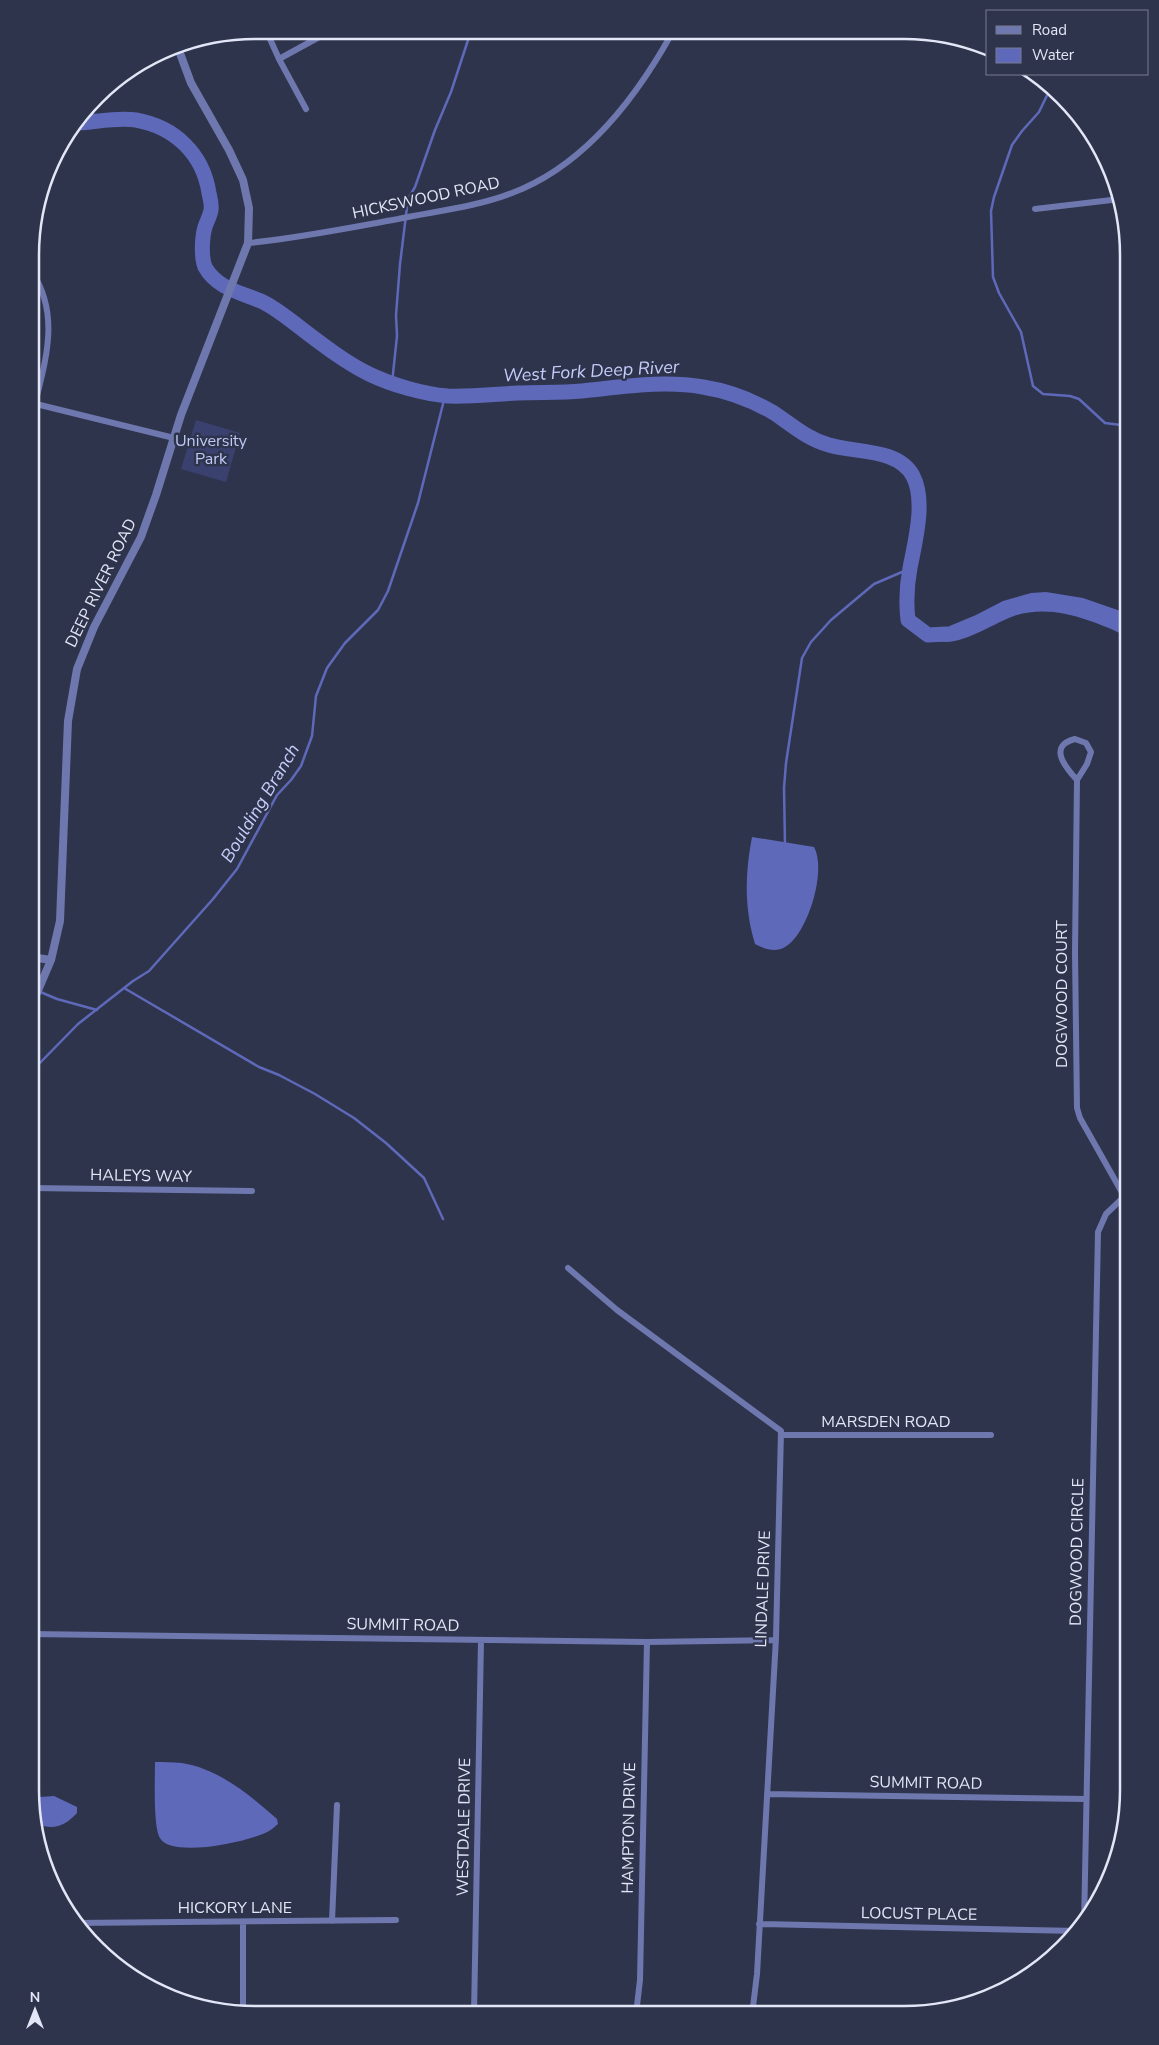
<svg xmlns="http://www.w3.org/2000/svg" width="1159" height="2045" font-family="'Nunito Sans',sans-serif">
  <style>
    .green { fill: #3a416f }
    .water { fill: #5e69b9 }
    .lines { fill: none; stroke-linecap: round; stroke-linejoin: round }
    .stream { stroke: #5e69b9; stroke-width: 2.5 }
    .river { stroke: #5e69b9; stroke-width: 15 }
    .minor { stroke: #6e78ae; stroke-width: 6 }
    .tertiary { stroke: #6e78ae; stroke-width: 8 }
    .labels { text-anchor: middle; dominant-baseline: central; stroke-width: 5; stroke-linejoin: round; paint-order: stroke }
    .street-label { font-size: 16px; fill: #e2e6f6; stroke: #2f344d }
    .park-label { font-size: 16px; fill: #bfc9f4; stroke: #2f344d }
    .water-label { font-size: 18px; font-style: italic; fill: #c4cdf9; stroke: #2f344d }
    .rim { fill: none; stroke: #e2e6f6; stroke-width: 2.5 }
  </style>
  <rect width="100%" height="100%" fill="#2f344d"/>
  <path class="green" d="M196 420 240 433 226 482 181 469Z"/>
  <path class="water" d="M1046 592 1083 598 1129 614V637C1093 621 1053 603 1014 616 992 623 949 656 928 635L976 615 1003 601 1031 593Z
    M752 837 814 847C827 870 808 934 785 947 775 953 765 949 755 944 744 908 745 873 752 837Z
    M155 1762C164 1762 173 1762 182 1763 219 1769 250 1795 277 1819L278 1824C275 1826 273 1829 269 1831 252 1841 171 1859 160 1838 153 1826 155 1778 155 1762Z
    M54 1796 77 1807V1813C66 1825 54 1831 38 1824L36 1810 40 1797Z"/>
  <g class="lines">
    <path class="stream" d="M1052 85 1039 112 1022 131 1012 145 994 197 991 211 993 277 999 293 1021 332 1033 386 1043 394 1070 396 1079 399 1105 423 1129 426
      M392 383 397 336 396 315 400 264 408 199 415 187 435 130 451 92 471 31
      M785 845 784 788 786 763 802 658 811 642 831 620 874 584 909 569
      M31 988 57 999 97 1010
      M124 988 259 1067 279 1075 315 1094 354 1118 386 1143 424 1178 443 1219
      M31 1072 78 1024 133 981 149 971 213 899 237 869 277 795 291 780 301 766 312 736 316 696 327 668 345 643 378 610 388 591 418 503 445 396"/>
    <path class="river" d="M78 123C96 122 118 117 136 120 175 127 203 154 209 193 210 198 212 205 211 210 210 216 207 221 205 227 202 237 201 257 205 267 217 289 243 293 263 302 277 309 290 320 302 329 323 345 345 362 369 374 392 385 423 394 448 396 471 397 494 394 518 393 539 392 561 393 582 391 622 387 663 380 703 387 728 391 752 400 774 413 792 425 807 439 829 445 855 453 898 448 913 476 926 501 915 542 910 568 907 584 906 603 908 620L928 635 946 634"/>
    <path class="minor" d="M266 30 279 59 306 109
      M279 59 332 30
      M1035 209 1120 199
      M248 243C299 238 348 228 398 219 436 211 476 207 512 193 584 166 636 98 672 33
      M32 272C60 314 46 359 35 404
      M32 403 174 438
      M1077 780 1087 764 1091 752 1086 743 1075 739C1047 746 1066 768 1077 780L1075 952 1077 1108 1080 1118 1124 1196
      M31 1188 252 1191
      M568 1268 617 1310 781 1431 776 1638 757 1974 752 2015
      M781 1435H991
      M30 1634 647 1642 775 1640
      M767 1794 1086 1799
      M332 1921 337 1805
      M243 1922V2013
      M75 1923 396 1920
      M759 1924 1078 1931
      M1084 1925 1098 1232 1106 1214 1129 1192
      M474 2014 481 1640
      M636 2014 640 1980 647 1642"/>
    <path class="tertiary" d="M31 957 51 960
      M31 1007 51 960 60 921 68 721 77 669 94 627 141 537 156 495 181 415 248 243 249 208 243 180 229 150 191 83 177 45"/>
  </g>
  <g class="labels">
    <g class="street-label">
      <text transform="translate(426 198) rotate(-12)">HICKSWOOD ROAD</text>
      <text transform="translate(101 583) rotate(-64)">DEEP RIVER ROAD</text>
      <text transform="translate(1062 994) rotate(-90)">DOGWOOD COURT</text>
      <text transform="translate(141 1176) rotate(1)">HALEYS WAY</text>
      <text x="886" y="1422">MARSDEN ROAD</text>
      <text transform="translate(1077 1552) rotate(-89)">DOGWOOD CIRCLE</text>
      <text transform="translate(763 1589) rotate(-88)">LINDALE DRIVE</text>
      <text transform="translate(403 1625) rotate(1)">SUMMIT ROAD</text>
      <text transform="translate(926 1783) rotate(1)">SUMMIT ROAD</text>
      <text transform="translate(464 1827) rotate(-89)">WESTDALE DRIVE</text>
      <text transform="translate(629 1828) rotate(-89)">HAMPTON DRIVE</text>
      <text x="235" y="1908">HICKORY LANE</text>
      <text transform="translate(919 1914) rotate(1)">LOCUST PLACE</text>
    </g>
    <g class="park-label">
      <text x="211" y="441">University<tspan x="211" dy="18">Park</tspan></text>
    </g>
    <g class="water-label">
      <text transform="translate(591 371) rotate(-3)">West Fork Deep River</text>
      <text transform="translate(260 803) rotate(-59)">Boulding Branch</text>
    </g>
  </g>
  <path d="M0 0H1159V2045H0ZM255 39H904A216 216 0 0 1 1120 255V1790A216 216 0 0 1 904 2006H255A216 216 0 0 1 39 1790V255A216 216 0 0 1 255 39Z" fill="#2f344d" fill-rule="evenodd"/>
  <path class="rim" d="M255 39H904A216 216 0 0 1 1120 255V1790A216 216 0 0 1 904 2006H255A216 216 0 0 1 39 1790V255A216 216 0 0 1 255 39Z"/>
  <rect x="986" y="10" width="162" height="65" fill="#2f344d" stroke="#777b91"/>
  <rect x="996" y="26" width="25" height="8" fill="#6e78ae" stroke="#777b91"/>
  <text x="1032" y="35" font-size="15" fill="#e2e6f6">Road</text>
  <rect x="996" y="48" width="25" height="15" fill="#5e69b9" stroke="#777b91"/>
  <text x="1032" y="60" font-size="15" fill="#e2e6f6">Water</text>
  <g transform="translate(35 2010)" stroke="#2f344d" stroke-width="4" paint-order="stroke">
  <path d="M0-4L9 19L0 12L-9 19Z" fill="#e2e6f6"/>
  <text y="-8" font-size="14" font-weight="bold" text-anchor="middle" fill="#e2e6f6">N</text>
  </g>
</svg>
